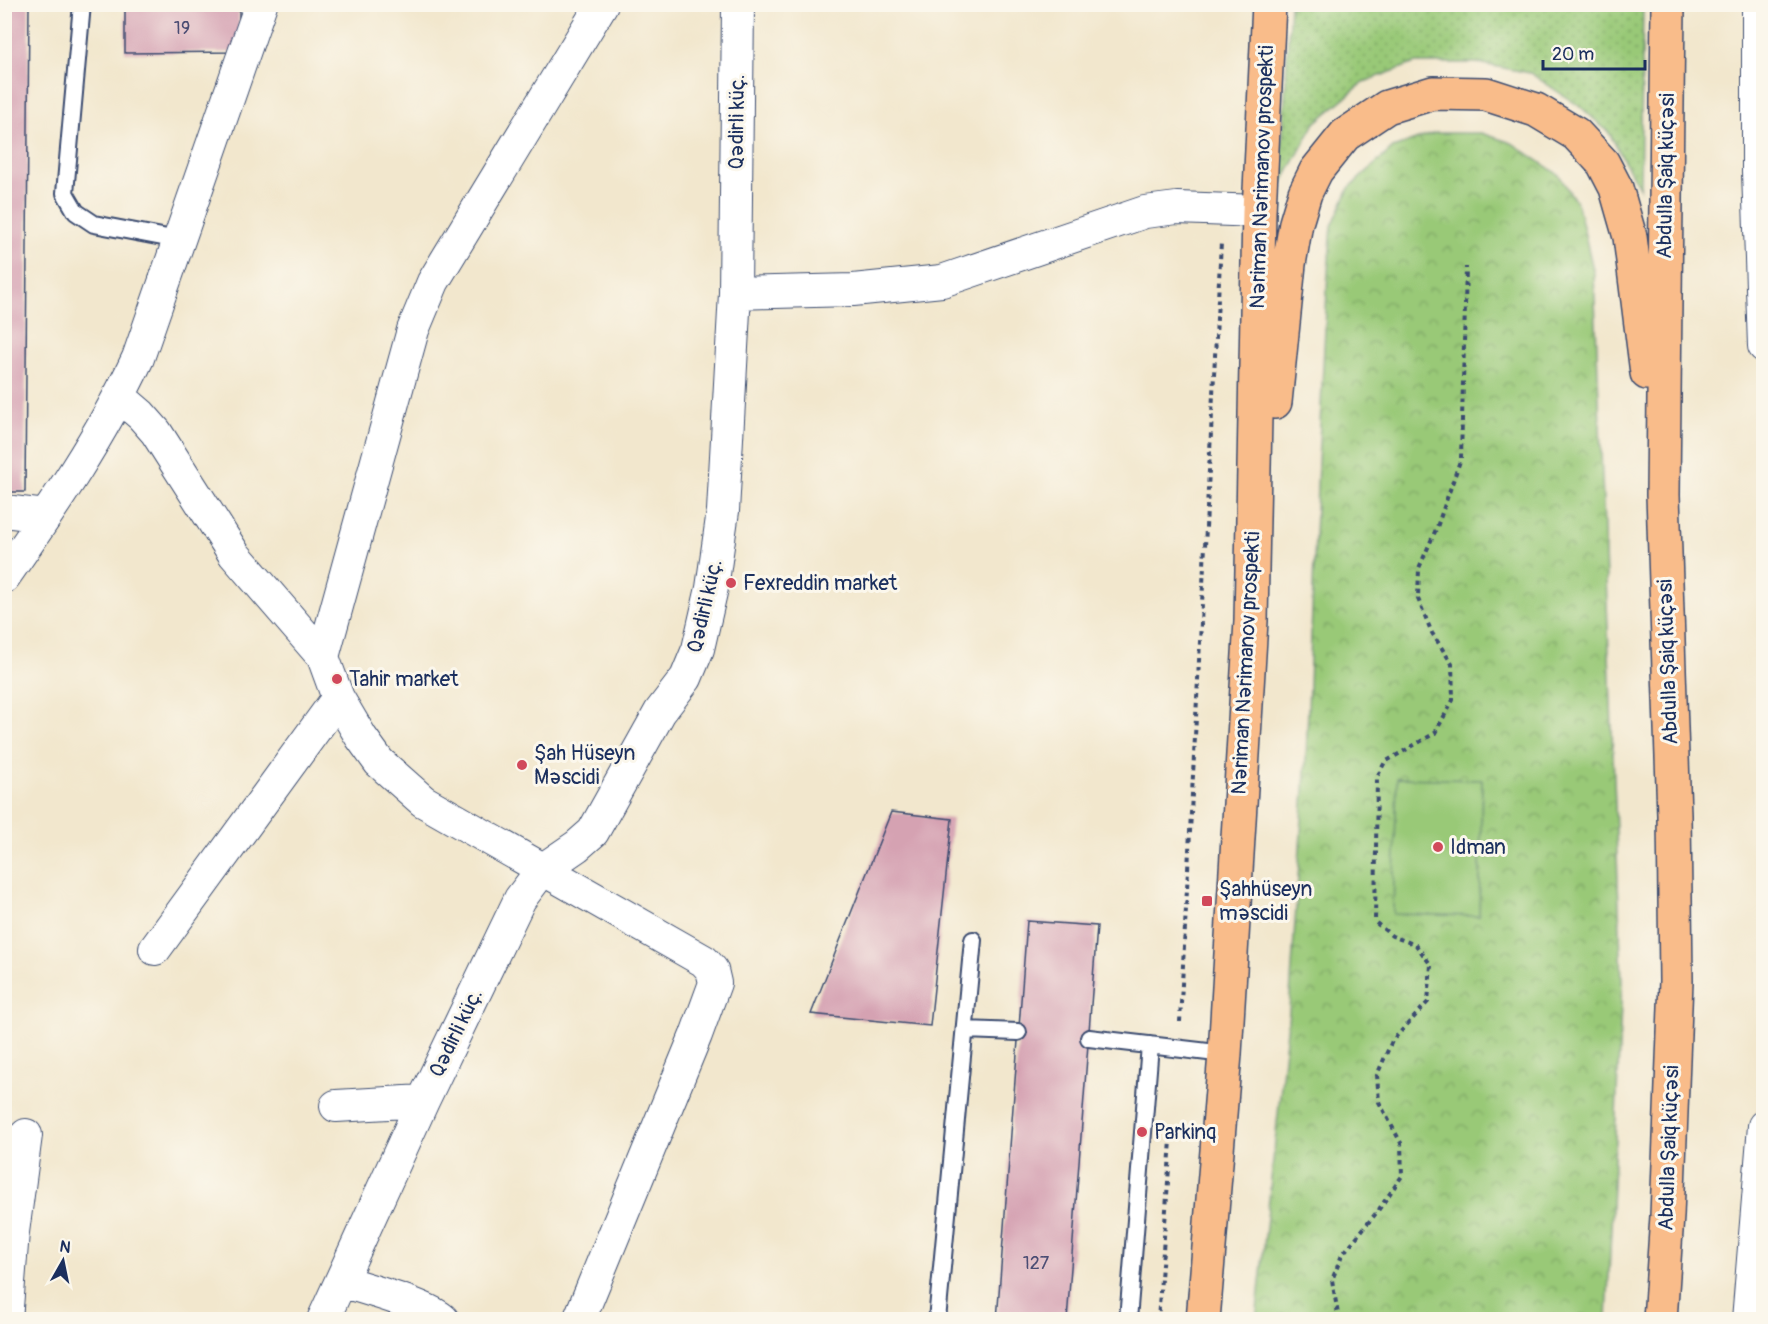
<svg xmlns="http://www.w3.org/2000/svg" width="1768" height="1324" font-family="Pangolin,sans-serif">
  <style>
    .grass { fill: url(#grass-dots); stroke: #5a7c6a; stroke-width: 1.5 }
    .park { fill: url(#park-crowns); stroke: #5a7c6a; stroke-width: 1.5 }
    .pitch { fill: #99c977; stroke: #5a7c6a; stroke-width: 1.5 }
    .building { fill: #d5a2b2 }
    .lines { fill: none; stroke-linecap: round; stroke-linejoin: round }
    .service-casing { stroke: #3b4b6f; stroke-width: 20 }
    .minor-casing { stroke: #3b4b6f; stroke-width: 34 }
    .primary-casing { stroke: #3b4b6f; stroke-width: 36 }
    .path { stroke: #3b4b6f; stroke-width: 4; stroke-dasharray: 4.5 4.5; stroke-linecap: butt }
    .service { stroke: #fff; stroke-width: 16 }
    .minor { stroke: #fff; stroke-width: 32 }
    .primary { stroke: #f9bc8a; stroke-width: 33 }
    .poi-dot { fill: #d1495b; stroke: #fbf7ec; stroke-width: 2 }
    .labels { text-anchor: middle; dominant-baseline: central; stroke-width: 6; stroke-linejoin: round; paint-order: stroke }
    .number-label { font-size: 18px; fill: #4a4c73 }
    .street-label { font-size: 21px; fill: #1b2f5e; stroke: #fbf7ec }
    .poi-label { font-size: 21px; fill: #1b2f5e; stroke: #fbf7ec; text-anchor: start }
  </style>
  <defs>
    <pattern id="grass-dots" width="8" height="8" patternUnits="userSpaceOnUse" patternTransform="scale(1.5)"><rect width="8" height="8" fill="#99c977"/><path d="M2 2h.1M6 6h.1" fill="none" stroke="#7ca465" stroke-width="1.8" stroke-linecap="round"/></pattern>
    <pattern id="park-crowns" width="20" height="18" patternUnits="userSpaceOnUse" patternTransform="scale(1.5)"><rect width="20" height="18" fill="#99c977"/><path d="M2 6a3 3 0 1 1 6 0M12 15a3 3 0 1 1 6 0" fill="none" stroke="#7ca465"/></pattern>
  </defs>
  <rect width="100%" height="100%" fill="#fbf7ec"/>
  <filter id="ink" filterUnits="userSpaceOnUse"><feTurbulence type="fractalNoise" baseFrequency=".0167" numOctaves="2"/><feDisplacementMap in="SourceGraphic" scale="12" xChannelSelector="R" yChannelSelector="G"/><feConvolveMatrix kernelMatrix="1 2 1 2 8 2 1 2 1" color-interpolation-filters="sRGB"/></filter>
  <filter id="wash" filterUnits="userSpaceOnUse"><feTurbulence type="fractalNoise" baseFrequency=".008" numOctaves="4" result="noise"/><feDisplacementMap in="SourceGraphic" scale="24" xChannelSelector="R" yChannelSelector="G"/><feGaussianBlur stdDeviation="1.35" result="paint"/><feColorMatrix in="noise" values="0 0 0 0 0 0 0 0 0 0 0 0 0 0 0 0 0 1.4 0 .05"/><feComposite in="paint" operator="in"/></filter>
  <g filter="url(#wash)">
    <rect width="100%" height="100%" fill="#f2e7cd"/>
    <path class="grass" d="M1290 5H1643L1640 189 1609 133 1582 108 1530 73 1477 63H1415L1364 82 1315 123 1280 187Z"/>
    <path class="park" d="M1435 133H1481L1512 143 1559 175 1578 205 1594 274 1622 982 1607 1319 1256 1320 1289 1011 1306 759 1318 462 1328 271 1332 226 1349 188 1393 148Z"/>
    <path class="pitch" d="M1397 778 1482 780 1479 916 1393 914Z"/>
    <g id="blocks">
      <path class="building" d="M4 4H29L25 492H4Z
        M125 4H239V52L125 53Z
        M891 812 952 819 930 1026 811 1014Z
        M1027 921 1097 926 1067 1320H997Z"/>
    </g>
  </g>
  <g filter="url(#ink)">
    <use href="#blocks" fill-opacity="0" stroke="#3b4b6f" stroke-width="1.5"/>
    <g class="lines">
      <g class="service-casing">
        <path id="service" d="M82 4 65 193 76 212 94 224 178 240
          M965 1030 1018 1032
          M1089 1038 1225 1054
          M937 1320 973 940
          M1128 1320 1150 1045"/>
      </g>
      <g class="minor-casing">
        <path id="minor" d="M1758 4V171L1764 346
          M735 293 853 290 942 281 1145 212 1177 208 1259 211
          M120 397 141 415 156 432 234 554 323 657 338 698 361 737 379 762 423 801 704 961 712 970 715 983 696 1035 579 1320
          M4 511 46 516
          M4 577C53 507 102 435 138 358L261 4
          M323 657 413 330 433 282 602 4
          M155 949 338 698
          M336 1106 423 1101
          M341 1281C362 1288 430 1306 443 1320
          M6 1320 13 1232 26 1135
          M323 1320 423 1101 520 899 542 870 577 846 593 832 660 712 686 678 698 649 712 588 723 511 735 293 738 4
          M1748 1320 1764 1126"/>
      </g>
      <g class="primary-casing">
        <path id="primary" d="M1275 402 1289 264 1296 223 1305 193 1316 171 1345 135 1387 107 1433 93 1486 94 1536 110 1576 134 1603 163 1616 188 1630 237 1647 373
          M1203 1320 1225 1054 1251 621 1259 211 1269 4
          M1660 1320 1667 1216 1676 981 1674 815 1663 495 1668 4"/>
      </g>
      <path class="path" d="M1180 1022 1221 242
        M1158 1320 1171 1140
        M1341 1320 1338 1314 1332 1280 1342 1255 1377 1212 1402 1176 1401 1143 1379 1102 1377 1075 1392 1041 1428 1002 1431 965 1416 945 1392 936 1375 922 1377 777 1385 762 1435 733 1453 700 1452 664 1432 633 1418 599 1419 568 1437 527 1461 458 1466 267"/>
      <use href="#service" class="service"/>
      <use href="#minor" class="minor"/>
      <use href="#primary" class="primary"/>
    </g>
  </g>
  <g class="poi-dot">
    <circle cx="731" cy="583" r="6"/>
    <circle cx="337" cy="679" r="6"/>
    <circle cx="522" cy="765" r="6"/>
    <circle cx="1438" cy="847" r="6"/>
    <rect x="1201" y="895" width="12" height="12" rx="3"/>
    <circle cx="1142" cy="1132" r="6"/>
  </g>
  <g class="labels">
    <g class="number-label">
      <text x="182" y="28">19</text>
      <text x="1036" y="1263">127</text>
    </g>
    <g class="street-label">
      <text transform="translate(737 122) rotate(-89)">Qədirli küç.</text>
      <text transform="translate(1666 176) rotate(-89)">Abdulla Şaiq küçəsi</text>
      <text transform="translate(1262 177) rotate(-88)">Nəriman Nərimanov prospekti</text>
      <text transform="translate(705 606) rotate(-77)">Qədirli küç.</text>
      <text transform="translate(1668 662) rotate(-92)">Abdulla Şaiq küçəsi</text>
      <text transform="translate(1246 663) rotate(-87)">Nəriman Nərimanov prospekti</text>
      <text transform="translate(456 1033) rotate(-64)">Qədirli küç.</text>
      <text transform="translate(1669 1148) rotate(-88)">Abdulla Şaiq küçəsi</text>
    </g>
    <g class="poi-label">
      <text x="743" y="583">Fexreddin market</text>
      <text x="349" y="679">Tahir market</text>
      <text x="534" y="753">Şah Hüseyn<tspan x="534" dy="24">Məscidi</tspan></text>
      <text x="1450" y="847">Idman</text>
      <text x="1219" y="889">Şahhüseyn<tspan x="1219" dy="24">məscidi</tspan></text>
      <text x="1154" y="1132">Parkinq</text>
    </g>
  </g>
  <rect width="1768" height="1324" fill="none" stroke="#fbf7ec" stroke-width="24"/>
  <g transform="translate(63 1261) rotate(9)" stroke="#fbf7ec" stroke-width="4.5" paint-order="stroke">
  <path d="M0-4.5L10 22L0 15L-10 22Z" fill="#1b2f5e"/>
  <text y="-9" font-size="16" font-weight="bold" text-anchor="middle" fill="#1b2f5e">N</text>
  </g>
  <path d="M1543 60v9h102v-9" fill="none" stroke="#1b2f5e" stroke-width="3"/>
  <text x="1552" y="60" font-size="18" fill="#1b2f5e" stroke="#fbf7ec" stroke-width="4.5" paint-order="stroke">20 m</text>
</svg>
